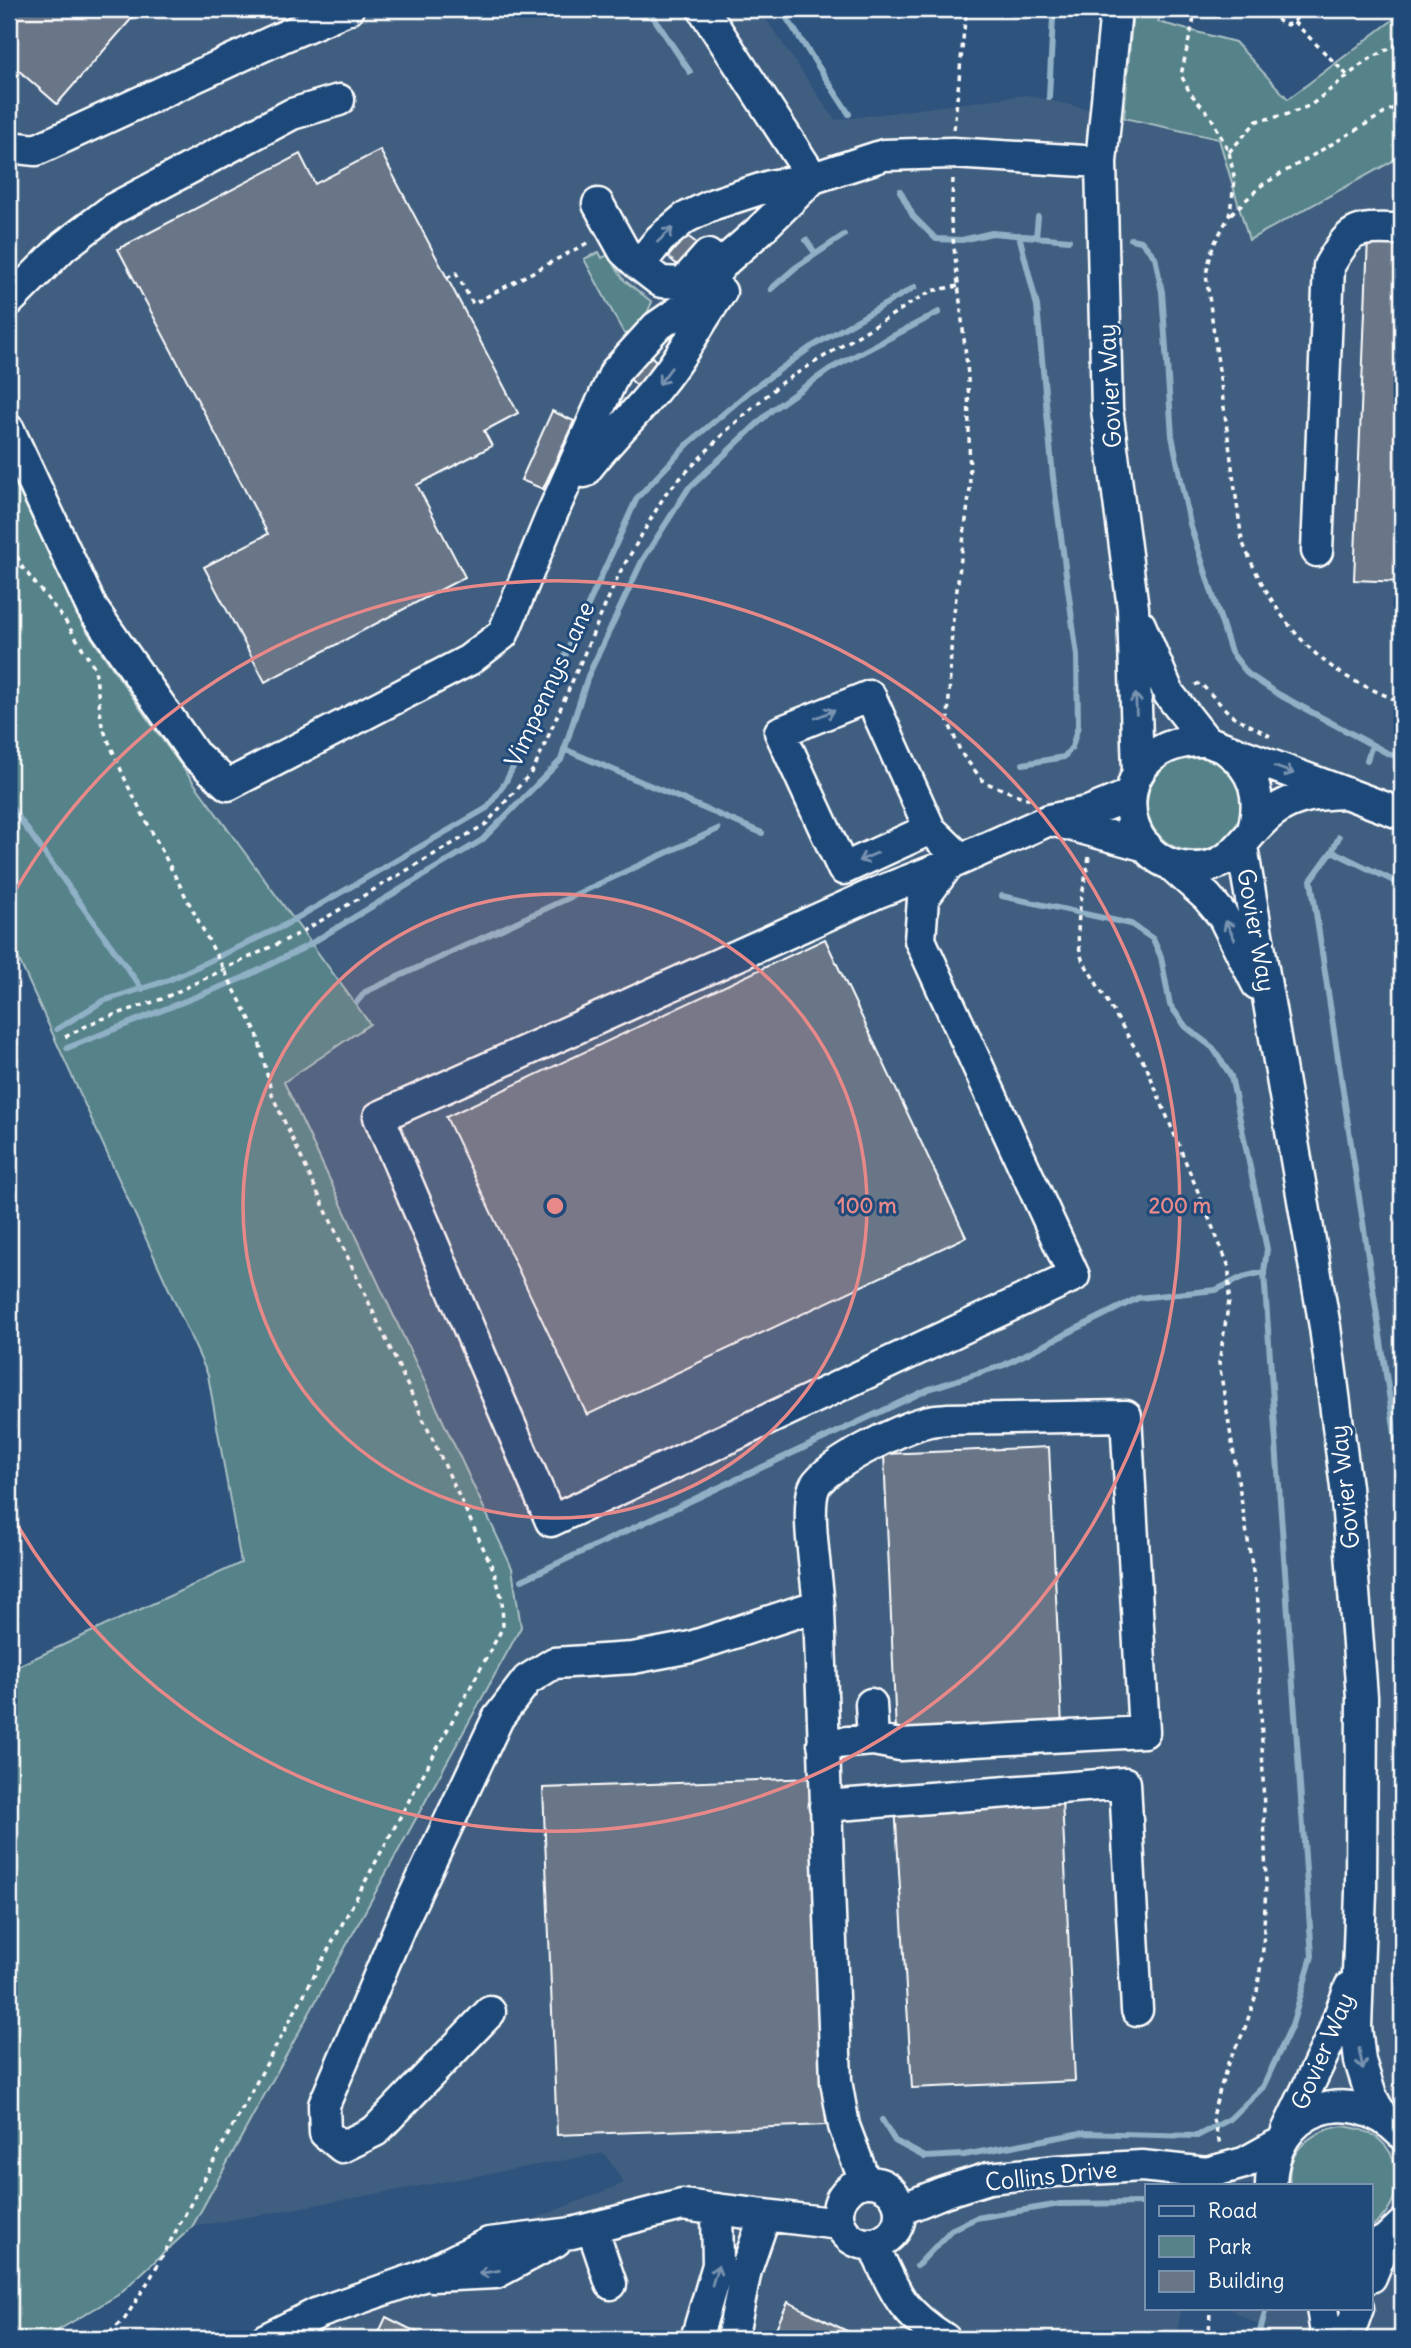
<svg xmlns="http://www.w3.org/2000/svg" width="1411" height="2348" font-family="Delius,sans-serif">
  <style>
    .built { fill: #405e80 }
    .green { fill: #56828a; stroke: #aac0c4; stroke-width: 2 }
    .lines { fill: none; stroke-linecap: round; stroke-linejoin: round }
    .stream { stroke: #8fb0c5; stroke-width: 6 }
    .building { fill: #697688; stroke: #fff; stroke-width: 2 }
    .minor-casing { stroke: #fff; stroke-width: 35 }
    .path { stroke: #fff; stroke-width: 3.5; stroke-dasharray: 5 5; stroke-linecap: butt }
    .minor { stroke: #1f4a7a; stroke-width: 30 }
    .oneway { stroke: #7992af }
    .ring { fill: none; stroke: #e88989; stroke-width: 3.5 }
    .labels { text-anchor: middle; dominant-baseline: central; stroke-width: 6; stroke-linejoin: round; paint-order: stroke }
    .street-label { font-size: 24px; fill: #fff; stroke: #1f4a7a }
    .centre { fill: #e88989; stroke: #1f4a7a; stroke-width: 3.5 }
    .ring-label { font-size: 21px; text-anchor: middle; font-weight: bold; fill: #e88989; stroke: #1f4a7a; stroke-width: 6; stroke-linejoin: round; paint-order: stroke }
  </style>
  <rect width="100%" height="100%" fill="#2e537d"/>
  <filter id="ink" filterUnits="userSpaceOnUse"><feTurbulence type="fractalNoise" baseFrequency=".0143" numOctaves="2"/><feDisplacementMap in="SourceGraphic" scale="14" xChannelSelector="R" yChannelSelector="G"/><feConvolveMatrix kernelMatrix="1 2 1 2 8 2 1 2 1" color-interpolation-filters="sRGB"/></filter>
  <g filter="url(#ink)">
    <path class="built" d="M9 9H759L835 120 1026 95 1219 139 1249 240 1402 156V2339H1282L1229 2308H1371V2185H1147V2308H1182L1175 2339H235L624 2183 604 2153 192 2227 521 1627 512 1568 284 1082 370 1023 153 727 82 624 9 470Z"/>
    <path class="green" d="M1133 9H1163L1158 22 1235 42 1288 99 1402 13V156L1249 240 1219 139 1124 118Z
      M599 252 602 258 608 255 624 280 652 302 643 322 627 339 584 259Z
      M9 470 82 624 153 727 370 1024 284 1082 512 1568 521 1627 192 2227 118 2295 43 2339H9V1670L241 1563 208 1375 9 938Z
      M1147 804a47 47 0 1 1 94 0a47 47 0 1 1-94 0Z
      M1344 2126C1355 2128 1366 2130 1376 2137 1408 2161 1402 2206 1371 2227V2185H1290C1285 2150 1313 2130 1344 2126Z"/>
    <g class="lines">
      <path class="stream" d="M648 9 690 72
        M781 9 849 114
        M1049 97 1053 17
        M900 191 913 216 936 239 962 240 992 233 1069 240
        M1019 235 1037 306 1053 477 1077 656 1078 726 1072 747 1064 757 1023 764
        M1036 237 1038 217
        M1131 239 1141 241 1155 257 1162 292 1172 436 1190 524 1231 652 1248 674 1278 694 1389 754 1402 758
        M806 240 816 254
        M771 289 795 268 844 235
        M564 749 762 833
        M1367 760 1372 745
        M9 804 142 989
        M1339 837 1332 851 1311 880 1397 1447 1402 1509
        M1332 851 1402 885
        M357 1002 365 992 718 829
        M57 1029 103 1001 169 980 283 926 487 808 505 783 522 750 637 498 689 443 750 391 811 347 915 287
        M67 1048 243 978 305 947 482 840 561 760 588 676 642 561 688 489 773 409 830 369 939 312
        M522 1580 929 1389 1004 1365 1138 1298 1216 1290 1243 1277 1264 1272
        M882 2120 895 2141 925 2157 964 2155 1081 2133 1197 2136 1230 2119 1263 2087 1292 2025 1312 1956 1264 1272 1267 1249 1231 1076 1213 1048 1186 1027 1170 1005 1161 957 1153 939 1131 924 1002 896
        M917 2266 951 2230 976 2218 1060 2204 1147 2203
        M1258 2339 1266 2308"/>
    </g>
    <path class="building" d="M9 9H140L57 104 9 62Z
      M380 150 518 413 484 431 492 446 417 485 465 577 265 682 204 567 268 534 118 249 300 154 315 184Z
      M686 235 698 244 680 267 668 257Z
      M1368 238 1402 239V582L1354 580Z
      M651 356 658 363 637 386 630 379Z
      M552 411 574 421 543 489 521 480Z
      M825 939 966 1237 587 1415 446 1117Z
      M1049 1447 1062 1726 896 1733 884 1454Z
      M813 1778 826 2125 557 2135 543 1788Z
      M1062 1800 1075 2081 912 2088 895 1805Z
      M788 2302 863 2339H771Z
      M386 2317 430 2339H376Z"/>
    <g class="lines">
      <g class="minor-casing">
        <path id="minor" d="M703 9 813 178
          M1116 9 1101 162 1107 409 1133 608 1138 773
          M9 147 36 150 280 38 348 9
          M598 204 624 251 639 265
          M708 255 683 283 661 282 639 265 660 239 685 218 714 204 770 186 813 178 884 155 952 153 1101 162
          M9 301 64 246 113 209 292 114 339 100
          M9 430 92 608 194 754 228 785 469 660 503 634 552 514 615 372 656 327 688 305 726 260 758 232 813 178
          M584 472C608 440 637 413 661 382 684 354 700 321 721 292
          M1317 551 1329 266C1353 224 1356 229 1402 229
          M1140 625 1169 694 1206 741
          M1226 749C1255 770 1262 797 1253 830
          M1345 793C1320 794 1296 795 1274 811 1243 833 1236 871 1189 868 1111 863 1105 737 1206 741L1402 814
          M1055 821 1146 846
          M930 829 843 869 780 732 870 696 930 829 961 859
          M1242 847 1325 1327 1346 1487 1362 1697 1361 1892 1356 2027 1360 2061 1371 2096 1381 2115
          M1170 864 1207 897 1223 916 1257 984
          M948 865 923 899 920 940 1074 1276 551 1521 379 1117 876 893 948 865 1049 820 1088 812 1130 795
          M871 1704 873 1740
          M823 1744 873 1740 900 1745 1144 1732 1126 1416 947 1419C940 1420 932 1420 926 1422 903 1427 821 1467 814 1488 805 1512 818 1581 819 1610 824 1767 830 1924 836 2081L844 2126 865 2182
          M825 1806 1125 1783 1137 2010
          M490 2012 375 2131 342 2147 325 2133 324 2105 401 1924 498 1718 527 1680 554 1663 633 1658 691 1647 819 1605
          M1287 2131 1331 2038 1350 1987
          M838 2213a31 31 0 1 1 62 0a31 31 0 1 1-62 0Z
          M1271 2185C1272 2109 1349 2080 1402 2134
          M900 2210 944 2192 989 2178 1056 2171 1142 2166 1207 2173 1244 2163 1280 2143
          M592 2228 611 2284
          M873 2244C895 2292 899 2310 945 2339
          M1371 2248 1386 2240 1402 2225
          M432 2276 496 2273 556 2241
          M1371 2277 1386 2240
          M1322 2308 1327 2339
          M266 2339 318 2313 420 2277 489 2243 572 2233 682 2205 839 2224
          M696 2339 718 2265 717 2209
          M732 2339 746 2270 765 2215
          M1347 2339 1358 2308"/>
      </g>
      <path class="path" d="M1196 9 1181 75 1190 93 1210 115 1229 152 1235 181 1229 216 1213 246 1206 274 1242 541C1264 594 1294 644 1344 675 1362 686 1383 694 1402 703
        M1275 9 1278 21 1287 25 1296 19 1298 9
        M1294 22 1347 75
        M954 129 965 20 968 9
        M1229 152 1257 121 1289 114 1311 105 1366 61 1402 42
        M953 179 951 220 968 375 970 489 952 628 948 721 961 753 984 782 1025 798H1033
        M1231 214 1262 185 1402 103
        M447 278 456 273 473 304 591 241
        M9 538 22 567 64 619 95 668 102 726 128 786 257 1033 272 1095 494 1571 502 1599 503 1627 151 2277 124 2320 101 2339
        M1195 685 1200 683 1231 715 1270 736
        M1393 784 1402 767
        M1089 857C1084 891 1072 926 1082 959L1147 1068 1229 1267V1301L1219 1363 1258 1602 1266 1884 1263 1949 1257 1992 1244 2031 1228 2063 1212 2116 1220 2144
        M1402 889 1396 902 1402 905
        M65 1037 96 1021 162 999 298 934 486 824 534 769 619 574 666 493 725 432 781 383 931 291 958 286
        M1209 2339 1210 2308"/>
      <use href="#minor" class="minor"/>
    </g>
    <defs><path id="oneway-shaft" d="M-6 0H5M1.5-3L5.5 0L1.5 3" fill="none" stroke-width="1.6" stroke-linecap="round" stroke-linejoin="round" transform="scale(1.75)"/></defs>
    <g class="oneway">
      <use href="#oneway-shaft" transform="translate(665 235) rotate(-43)"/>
      <use href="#oneway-shaft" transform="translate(665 376) rotate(127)"/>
      <use href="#oneway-shaft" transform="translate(1136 704) rotate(-92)"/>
      <use href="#oneway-shaft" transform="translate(825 714) rotate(-22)"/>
      <use href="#oneway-shaft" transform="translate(1284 770) rotate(20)"/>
      <use href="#oneway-shaft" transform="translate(868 857) rotate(156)"/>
      <use href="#oneway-shaft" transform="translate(1230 930) rotate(-116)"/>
      <use href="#oneway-shaft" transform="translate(1361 2059) rotate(79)"/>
      <use href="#oneway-shaft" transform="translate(489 2272) rotate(171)"/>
      <use href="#oneway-shaft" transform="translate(715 2275) rotate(-74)"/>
    </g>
  </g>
  <circle cx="555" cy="1206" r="312" fill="#e88989" fill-opacity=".12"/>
  <g class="ring">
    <circle cx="555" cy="1206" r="312"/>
    <path d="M11 898A625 625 0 1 1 11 1514"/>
  </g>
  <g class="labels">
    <g class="street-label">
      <text transform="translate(1109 386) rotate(-93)">Govier Way</text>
      <text transform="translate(549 684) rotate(-65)">Vimpennys Lane</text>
      <text transform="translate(1257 930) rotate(80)">Govier Way</text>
      <text transform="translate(1344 1487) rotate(-96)">Govier Way</text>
      <text transform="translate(1322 2051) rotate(-67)">Govier Way</text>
      <text transform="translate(1051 2175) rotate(-6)">Collins Drive</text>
    </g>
  </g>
  <circle cx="555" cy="1206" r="10" class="centre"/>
  <g class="ring-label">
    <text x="867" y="1213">100 m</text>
    <text x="1180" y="1213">200 m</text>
  </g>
  <rect width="1411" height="2348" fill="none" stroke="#1f4a7a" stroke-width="35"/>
  <rect x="18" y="18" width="1376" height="2313" fill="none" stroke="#fff" stroke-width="2.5" filter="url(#ink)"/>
  <rect x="1145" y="2184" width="228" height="126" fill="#1f4a7a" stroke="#7992af" stroke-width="2"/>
  <rect x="1159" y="2206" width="35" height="10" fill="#1f4a7a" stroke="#7992af" stroke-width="2"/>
  <text x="1208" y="2218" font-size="21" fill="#ffffff">Road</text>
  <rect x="1159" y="2236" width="35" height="21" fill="#56828a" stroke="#7992af" stroke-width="2"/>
  <text x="1208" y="2254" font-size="21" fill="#ffffff">Park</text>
  <rect x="1159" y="2271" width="35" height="21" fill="#697688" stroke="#7992af" stroke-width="2"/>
  <text x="1208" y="2288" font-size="21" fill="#ffffff">Building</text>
</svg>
